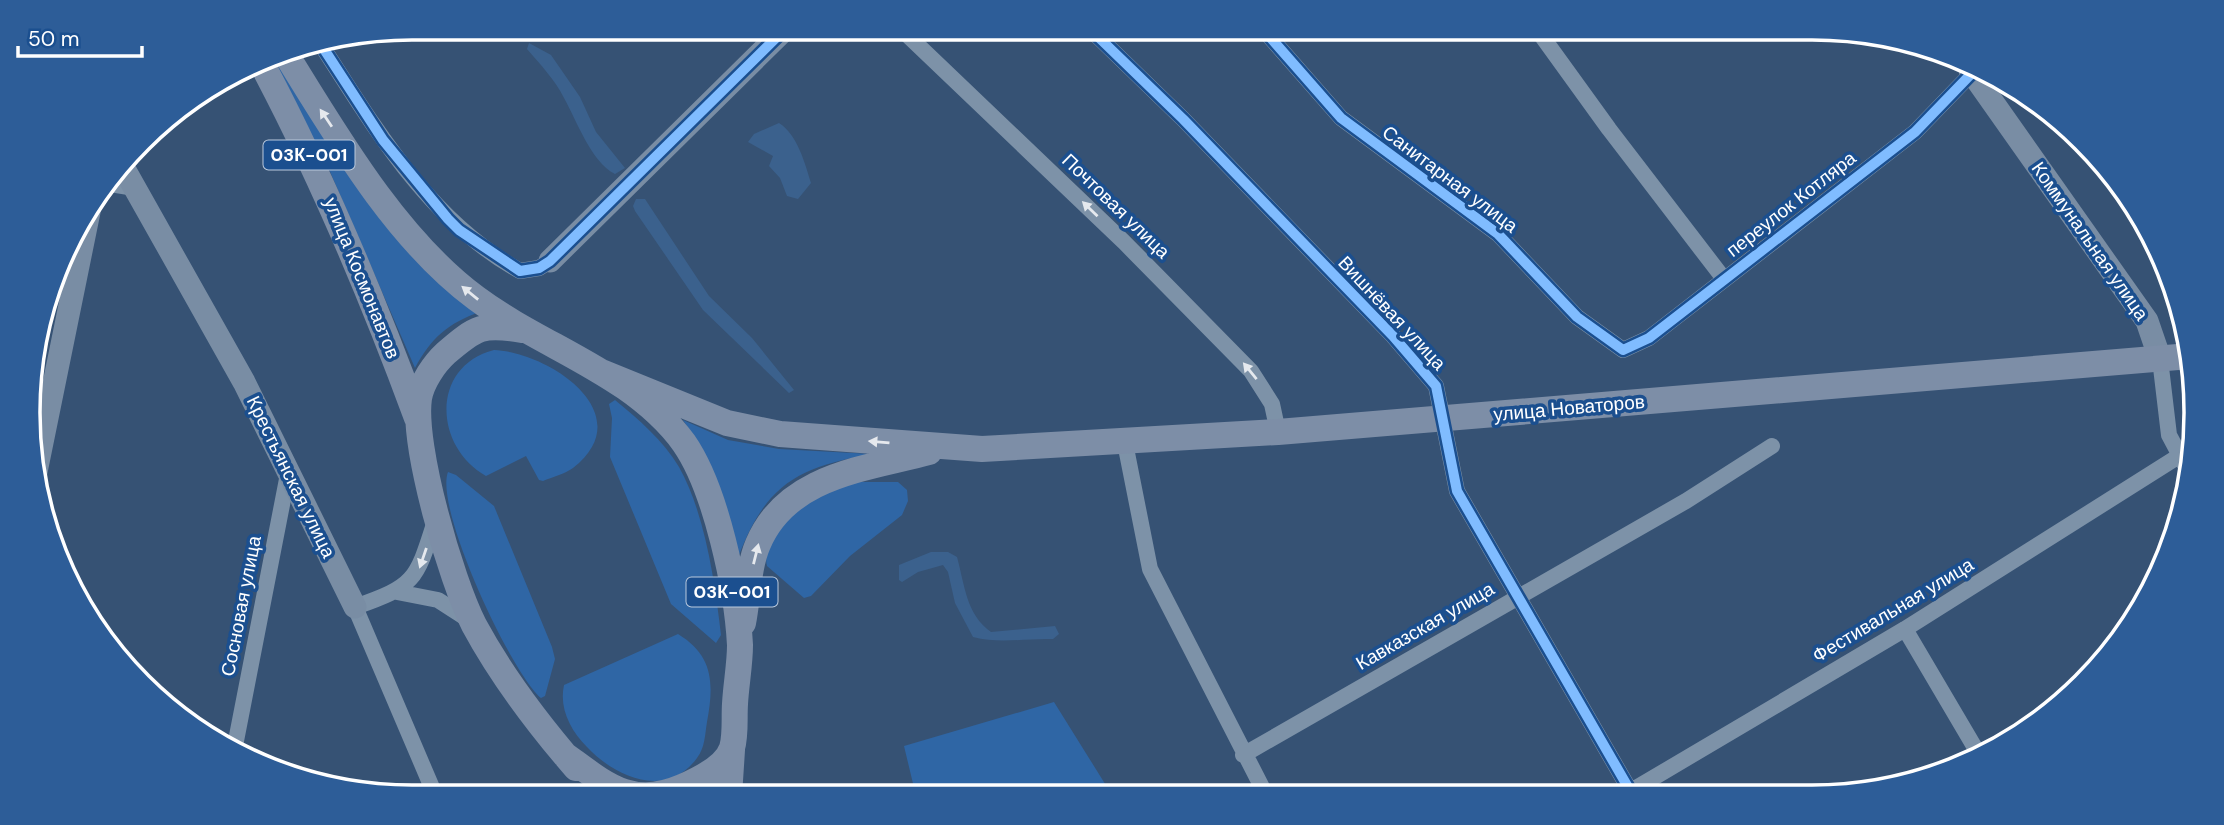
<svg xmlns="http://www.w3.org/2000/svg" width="2224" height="825" font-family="'DM Sans',sans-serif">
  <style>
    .green { fill: #2f66a5 }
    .water { fill: #3b618d }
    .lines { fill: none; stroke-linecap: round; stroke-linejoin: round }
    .street { stroke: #7d92a8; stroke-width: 16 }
    .secondary { stroke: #798da4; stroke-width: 23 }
    .primary { stroke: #7d8ea7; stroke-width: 26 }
    .cycleway-casing { stroke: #1b4f8f; stroke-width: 15 }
    .cycleway { stroke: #80bcff; stroke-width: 10 }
    .oneway { fill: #e5e8ed }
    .oneway2 { fill: #e5e9ee }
    .labels { text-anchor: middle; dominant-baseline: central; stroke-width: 7; stroke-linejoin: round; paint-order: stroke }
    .shield { fill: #1b4f8f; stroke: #bbcadd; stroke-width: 2 }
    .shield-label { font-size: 18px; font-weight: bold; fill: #fff }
    .street-label { font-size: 19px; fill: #fff; stroke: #1b4f8f }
    .rim { fill: none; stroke: #fff; stroke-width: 3.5 }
  </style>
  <rect width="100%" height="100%" fill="#365274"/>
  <path class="green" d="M279 61 480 312C448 323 431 338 415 368L328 167 274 64Z
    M494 350C549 352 642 414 573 468 565 474 552 477 543 481L539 480 526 456 486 476C433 446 431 366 494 350Z
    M615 400C639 420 663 440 679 467 705 513 715 583 721 635L716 643 671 604 610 457 612 418 609 404Z
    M683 420 728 440 779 449 871 454C798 468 767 483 739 555L703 450Z
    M448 472 456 475 494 506 552 647 555 659 545 696 541 698C511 673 434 508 448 472Z
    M847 482H898L907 490 908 501 902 515 850 556 811 596 804 598 767 566C762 550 782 516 795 506 808 495 831 489 847 482Z
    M678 634C714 656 714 684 707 722 705 734 705 748 697 758 666 800 615 777 587 747 570 730 559 708 564 685Z
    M1054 702 1112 795 916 796 904 746Z"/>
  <path class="water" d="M529 43 551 55 580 97 596 132 625 168 615 174C591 162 577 121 564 98 555 80 540 64 527 49Z
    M779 123C797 134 805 163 811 183L798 199 787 196 780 178 769 166 773 156 748 142 754 134Z
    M636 199H645L709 296 752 338 794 390 789 393 703 310 635 211 633 206Z
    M931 552H948L957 557C965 586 966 614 991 632L1055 626 1059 634 1053 639C1026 638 1000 644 973 637L955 603 948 572 943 565 918 572 902 582 899 580V565Z"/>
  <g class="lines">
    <path class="street" d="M900 28 1124 242 1251 371 1272 404 1278 432
      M1089 28 1183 119 1393 336 1436 386 1457 491 1632 794
      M1262 28 1341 118 1498 234 1577 317 1623 350 1649 338 1915 132 1972 73
      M1536 28 1609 129 1724 279
      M320 43C375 128 429 221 520 271L539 268 550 261
      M110 184 135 188
      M2160 359 2169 435 2186 467
      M1125 443 1150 569 1266 795
      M435 521C416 581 415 586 355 607L436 797
      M397 592 438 600 469 620
      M1905 629 1981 758
      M235 746 288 474
      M1243 755 1686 501 1772 446
      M1626 794 1905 629 2179 456"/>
    <path class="secondary" d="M1970 70 2147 321 2160 359
      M123 167 244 382 355 607
      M550 261 786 28
      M35 477 90 207"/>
    <path class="primary" d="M284 51C336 135 396 239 476 298 543 348 633 373 684 443 716 489 737 589 740 645 740 664 736 685 735 704 734 718 736 735 732 748 726 766 698 780 682 787 631 809 605 784 565 755
      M262 64C323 179 372 296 417 418
      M522 330C483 323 476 327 446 353 434 364 422 382 419 398 412 446 451 580 474 625 502 677 538 724 576 768
      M599 371 727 423 780 434 982 449 1278 432 2190 356
      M743 623C748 598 748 567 758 544 787 475 866 469 929 452
      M729 796 732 750"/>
    <g class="cycleway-casing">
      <path id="cycleway" d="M1089 28 1183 119 1393 336 1436 386 1457 491 1632 794
        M1262 28 1341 118 1498 234 1577 317 1623 350 1649 338 1915 132 1972 73
        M320 43 383 140 448 219 459 230 520 271 539 268 550 261 786 28"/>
    </g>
    <use href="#cycleway" class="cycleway"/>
  </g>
  <defs><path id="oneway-solid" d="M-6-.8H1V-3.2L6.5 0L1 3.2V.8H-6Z" transform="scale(1.75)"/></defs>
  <g class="oneway">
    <use href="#oneway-solid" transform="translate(326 118) rotate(-124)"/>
    <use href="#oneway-solid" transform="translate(470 293) rotate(-141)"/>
    <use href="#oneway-solid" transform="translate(879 442) rotate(-175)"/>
    <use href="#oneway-solid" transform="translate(756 554) rotate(-76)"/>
  </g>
  <g class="oneway2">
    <use href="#oneway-solid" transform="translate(1090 209) rotate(-136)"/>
    <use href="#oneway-solid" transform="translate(1250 371) rotate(-129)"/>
    <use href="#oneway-solid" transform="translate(423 558) rotate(109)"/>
  </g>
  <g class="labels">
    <g class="shield">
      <rect x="263.5" y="140.5" width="91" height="29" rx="5"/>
      <rect x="686.5" y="577.5" width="91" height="29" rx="5"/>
    </g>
    <g class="shield-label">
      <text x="309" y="155">03К-001</text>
      <text x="732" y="592">03К-001</text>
    </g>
    <g class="street-label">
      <text transform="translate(1450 179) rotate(37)">Санитарная улица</text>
      <text transform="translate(1791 204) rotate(-38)">переулок Котляра</text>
      <text transform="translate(1116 206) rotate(44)">Почтовая улица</text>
      <text transform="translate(2090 241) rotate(55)">Коммунальная улица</text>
      <text transform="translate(362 278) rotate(68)">улица Космонавтов</text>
      <text transform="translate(1392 313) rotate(47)">Вишнёвая улица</text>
      <text transform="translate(1569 408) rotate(-5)">улица Новаторов</text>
      <text transform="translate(291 477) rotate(64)">Крестьянская улица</text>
      <text transform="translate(241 606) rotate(-79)">Сосновая улица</text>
      <text transform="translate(1893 610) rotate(-31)">Фестивальная улица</text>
      <text transform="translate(1425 626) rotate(-30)">Кавказская улица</text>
    </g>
  </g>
  <path d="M0 0H2224V825H0ZM412 40H1812A372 372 0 0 1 2184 412V413A372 372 0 0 1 1812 785H412A372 372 0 0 1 40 413V412A372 372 0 0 1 412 40Z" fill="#2d5d98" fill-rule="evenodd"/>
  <path class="rim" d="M412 40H1812A372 372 0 0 1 2184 412V413A372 372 0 0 1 1812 785H412A372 372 0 0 1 40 413V412A372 372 0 0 1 412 40Z"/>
  <path d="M18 46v10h124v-10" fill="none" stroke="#ffffff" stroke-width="3.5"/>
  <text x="28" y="46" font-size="21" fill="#ffffff" stroke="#1b4f8f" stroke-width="5" paint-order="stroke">50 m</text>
</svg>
